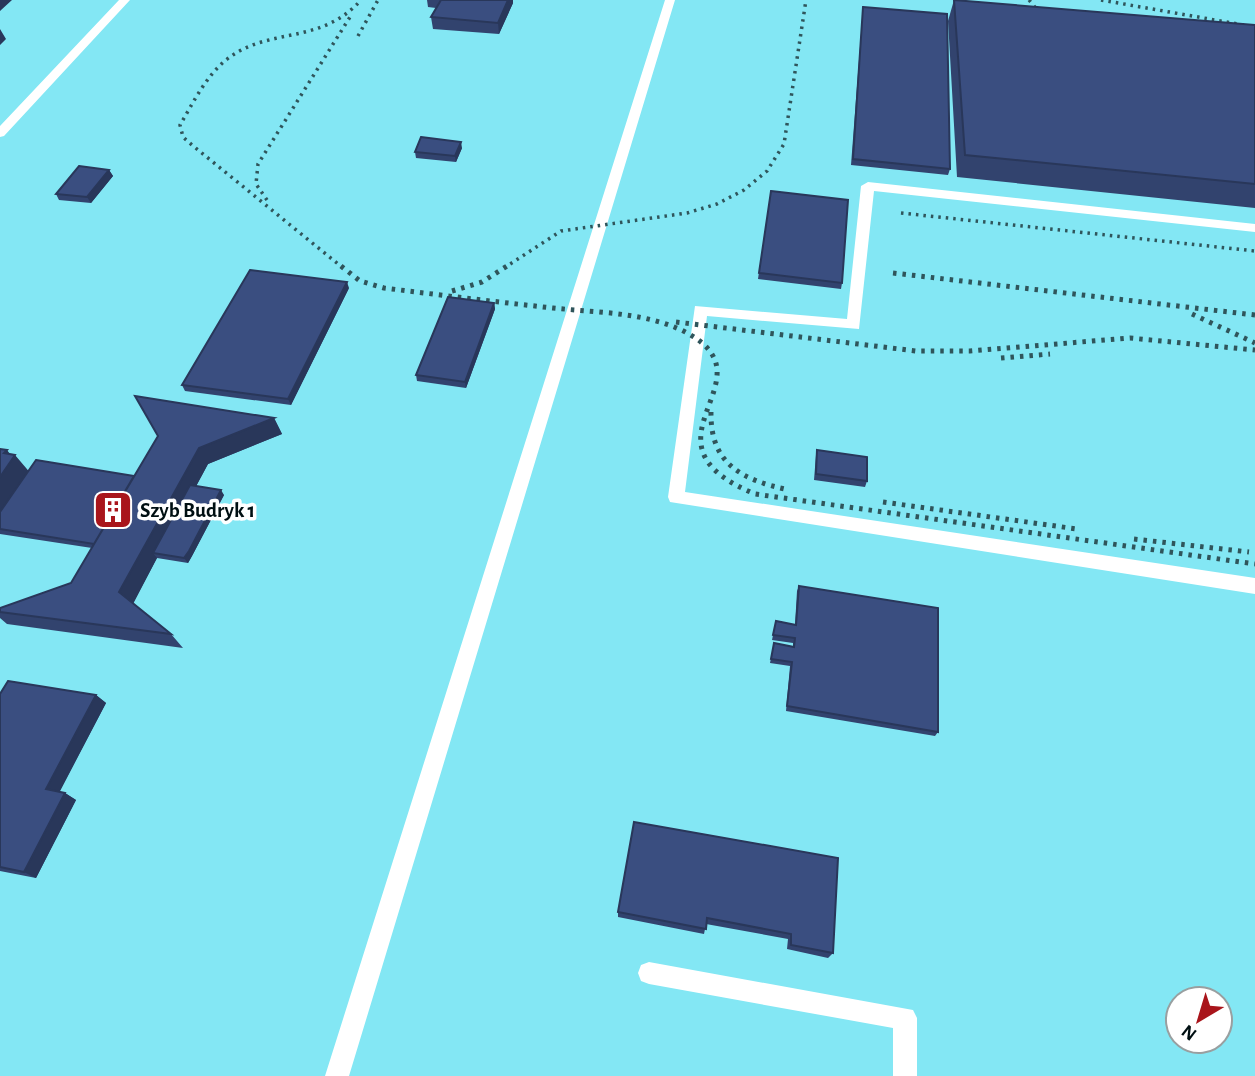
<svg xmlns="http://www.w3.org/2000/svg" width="1255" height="1076" font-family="'Alegreya Sans',sans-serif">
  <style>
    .built { fill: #83e7f4; fill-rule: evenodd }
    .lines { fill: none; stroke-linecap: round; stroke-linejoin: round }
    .service { fill: #fff; fill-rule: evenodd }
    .rail-far1 { stroke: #2f555b; stroke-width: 3.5; stroke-dasharray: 2.5 5; stroke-linecap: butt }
    .rail { stroke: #2f555b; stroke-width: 5; stroke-dasharray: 3.5 6; stroke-linecap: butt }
    .wall { fill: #32436e }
    .shaded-wall { fill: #29375a }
    .building { fill: #3a4e80; stroke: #29375a; stroke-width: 2 }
    .labels { text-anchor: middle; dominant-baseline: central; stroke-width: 7; stroke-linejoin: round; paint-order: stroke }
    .poi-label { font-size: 21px; font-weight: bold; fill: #000f12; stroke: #fff; text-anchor: start }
  </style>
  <rect width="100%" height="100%" fill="#9af3ff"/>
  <path class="built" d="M0 0H1255V1076H0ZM1178 999H1220V1041H1178Z"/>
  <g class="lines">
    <path class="service" d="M119 0H130L4 136 0 137V126Z
      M665 0H675L349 1076H325Z
      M868 182 1255 224V232L874 191 859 329 707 316 685 492 1255 578V594L670 502 668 497 695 306 847 319 861 186Z
      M649 962 913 1010 917 1018V1076H893V1028L649 984 641 981 638 973 641 965Z"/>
    <path class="rail-far1" d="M1029 0 1039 12 1042 23
      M1101 0 1255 27
      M358 36 378 0
      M267 200 256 184 258 164 350 17
      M901 213 1255 251
      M343 268 192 145 183 137 180 125C193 103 206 76 226 60 268 26 320 46 361 0
      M504 268 561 231 687 213 717 204 744 190 767 171 784 144 806 0"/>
    <path class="rail" d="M341 266 360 281 384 288C440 295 497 302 553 308 591 312 632 312 669 325 683 330 699 338 709 350 745 394 643 448 755 494L1255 564
      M893 273 1255 315
      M452 291 482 282 507 266
      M1192 314 1255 343
      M676 322 916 351H970L1130 338 1255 350
      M1001 358 1050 354
      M711 412C710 465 743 480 789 490
      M883 502 1077 529
      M1134 539 1249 552"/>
  </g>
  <path class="wall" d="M427 0H513V3L499 34 433 29 431 17 436 8 428 7Z
    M954 0 1255 25V208L957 177 948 21Z
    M863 7 950 169 948 175 851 165Z
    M462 148 456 162 416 158 415 152Z
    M109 170 113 176 91 203 59 200 56 194Z
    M771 191 842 283 841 289 758 279Z
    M349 288 291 405 185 391 182 385Z
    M494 303 495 309 466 388 417 381 416 375Z
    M274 418 282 434 208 464 196 486 224 495 192 556 188 563 157 558 133 603 171 634 183 648 7 624 0 618V608L71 583 92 548 0 534V449L28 471 134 476Z
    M817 450 867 481 865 487 814 480 816 455Z
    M799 586 938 732 935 736 786 711 790 666 770 663 774 643 793 647V643L772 640 776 621 795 625 797 591Z
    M0 694 96 695 106 703 59 792 65 793 76 800 36 878 0 871Z
    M634 822 833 953 828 958 787 949 788 939 706 924 704 934 618 917V912Z"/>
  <path class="shaded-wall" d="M0 0H12L0 11Z
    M508 0H513V3L499 34 498 23Z
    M0 29 6 39 0 45Z
    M461 142 462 148 456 162 455 156Z
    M109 170 113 176 91 203 87 197Z
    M347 282 349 288 291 405 288 399Z
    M494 303 495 309 466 388 465 382Z
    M274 418 282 434 208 464 160 554 153 553 157 558 132 606 119 592 199 448Z
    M7 450 13 458 15 455 32 475 0 523V477L4 453Z
    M221 490 224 495 192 556 188 563 184 558Z
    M96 695 106 703 57 797 46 789Z
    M65 793 76 800 36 878 24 872Z"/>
  <path class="building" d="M441 0H508L498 23 431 17Z
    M954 0 1255 25V184L965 155Z
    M863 7 947 14 950 169 853 159Z
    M421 137 461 142 455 156 415 152Z
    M79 166 109 170 87 197 56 194Z
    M771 191 848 200 842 283 759 273Z
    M250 270 347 282 288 399 182 385Z
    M448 297 494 303 465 382 416 375Z
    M135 396 274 418 199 448 119 592 171 634 0 612V608L71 583 158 436Z
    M0 449 7 450 4 453 15 455 0 477Z
    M817 450 867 457V481L816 474Z
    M36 460 134 476 94 544 0 529V512Z
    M190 485 221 490 189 551 184 558 153 553Z
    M799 586 938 608V732L787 706 792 662 771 659 774 643 794 647 795 638 773 635 776 621 796 625Z
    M8 681 96 695 46 789 65 793 24 872 0 867V694Z
    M634 822 838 858 833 953 791 945V934L707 918 706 929 618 912Z"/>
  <defs>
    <g id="building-square" transform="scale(2.0125)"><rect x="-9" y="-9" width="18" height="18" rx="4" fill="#a9151b" stroke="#fff"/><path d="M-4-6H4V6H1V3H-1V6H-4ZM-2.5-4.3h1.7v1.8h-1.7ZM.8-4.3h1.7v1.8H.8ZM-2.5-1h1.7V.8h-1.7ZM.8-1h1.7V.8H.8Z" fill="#fff"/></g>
  </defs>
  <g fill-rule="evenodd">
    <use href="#building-square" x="113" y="510"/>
  </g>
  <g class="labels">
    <g class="poi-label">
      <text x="140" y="510">Szyb Budryk 1</text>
    </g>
  </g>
  <g transform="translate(1199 1020) rotate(218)"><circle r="33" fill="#ffffff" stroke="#999fa0" stroke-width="2"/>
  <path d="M0-5L12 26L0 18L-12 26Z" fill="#a9151b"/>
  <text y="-10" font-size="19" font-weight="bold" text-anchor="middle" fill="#000f12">N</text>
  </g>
</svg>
